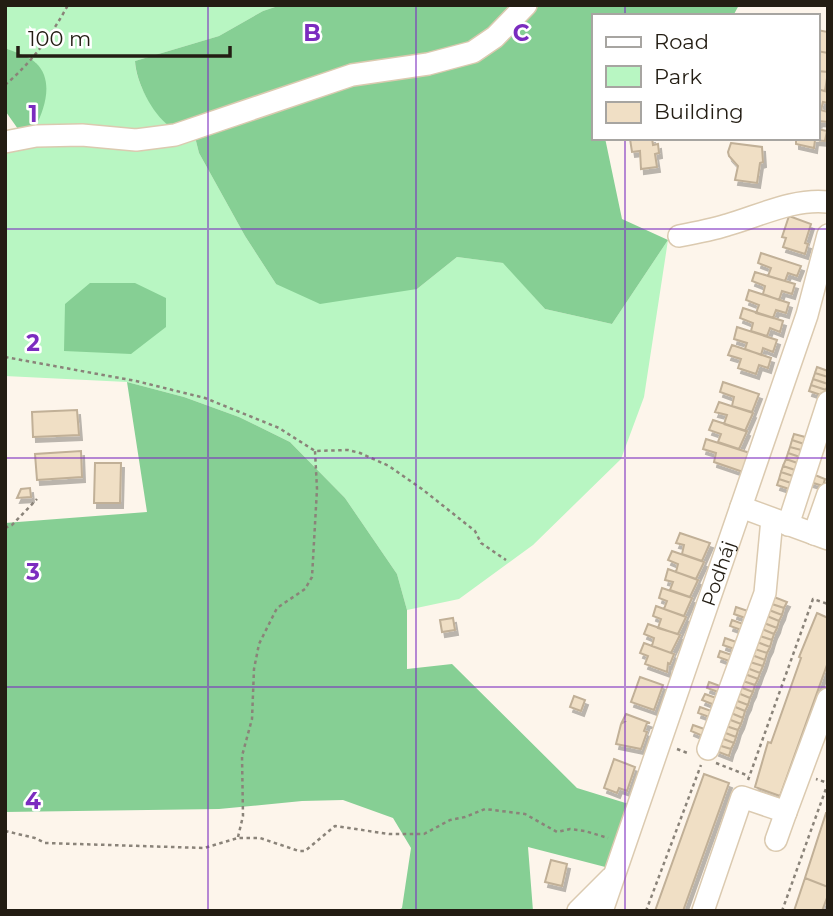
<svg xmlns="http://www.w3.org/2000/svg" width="833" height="916" font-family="Montserrat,sans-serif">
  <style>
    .green { fill: #b8f6c2 }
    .forest { fill: #86cf94 }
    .building { fill: #f0dfc5; stroke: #c1b097; stroke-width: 2; filter: url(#shadow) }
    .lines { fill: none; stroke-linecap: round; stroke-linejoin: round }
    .minor-casing { stroke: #dbcab0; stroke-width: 24 }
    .path { stroke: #8a8379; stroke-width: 2.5; stroke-dasharray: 3.5 3.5; stroke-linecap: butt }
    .minor { stroke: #fff; stroke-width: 21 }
    .grid { fill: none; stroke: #7b2cbf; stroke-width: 2; stroke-opacity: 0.55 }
    .labels { text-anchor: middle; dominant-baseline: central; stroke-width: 5; stroke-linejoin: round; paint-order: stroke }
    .street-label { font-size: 19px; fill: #231d13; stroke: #fff }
    .grid-label { font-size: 23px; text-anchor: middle; font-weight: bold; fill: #7b2cbf; stroke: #fff; stroke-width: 5; stroke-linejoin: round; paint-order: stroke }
  </style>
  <defs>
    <filter id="shadow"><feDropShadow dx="3" dy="5" stdDeviation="0" flood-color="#0004"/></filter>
  </defs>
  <rect width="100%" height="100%" fill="#fdf5eb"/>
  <path class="green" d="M5 5H281L263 11 219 36 135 61C136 85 153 110 170 127L142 131 36 126V63L5 48Z
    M195 137 199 153 245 236 276 284 417 289 457 257 504 263 545 309 612 324 668 240 644 397 621 459 533 545 459 599 407 610 397 574 345 498 290 442 239 417 184 397 127 382 5 376V150L34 145Z"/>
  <path class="forest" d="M281 5H739L733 16H593V138H605L622 219 668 240 612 324 545 309 503 263 457 257 417 289 320 304 276 284 245 236 199 153 195 137C187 134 176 132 169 126 152 113 136 82 135 61L219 36 263 11Z
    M5 48C14 52 29 56 36 63 54 80 45 108 36 126L18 129 6 112Z
    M90 283H135L166 298V327L131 354 64 351 65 304Z
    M127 382 184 397 239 417 290 442 345 498 397 574 407 610V669L452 664 577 788 632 805 613 869 528 847 533 911H397L402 908 411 848 393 818 343 800 302 801 219 809 5 812V523L147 512Z"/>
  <path class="building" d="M817 30 828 32V53L817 51Z
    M817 51 828 53V72L817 71Z
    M817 71 828 72 825 91 817 89Z
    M817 89 828 92V103L823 102 821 110 817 109Z
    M817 109 828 112V122L819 121 817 129Z
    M817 129 827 131 825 141 815 140 814 148 796 144V138H817Z
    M652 138 653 145 658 144 659 153 655 154 657 167 641 169 640 151 632 152 630 139Z
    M731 143 762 147 763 162 760 163 757 183 735 180 738 166 729 156 728 152Z
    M789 216 811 224 805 243 808 244 805 254 783 247 786 238 782 237Z
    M761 253 801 266 797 276 788 273 785 281 768 276 771 268 758 263Z
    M755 272 795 284 792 294 782 291 779 300 763 294 765 286 752 281Z
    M749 290 789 303 786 313 776 310 773 318 756 313 759 305 746 300Z
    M743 308 783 321 780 332 770 328 767 336 751 331 753 323 740 318Z
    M737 327 777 340 773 352 763 348 761 355 745 349 747 343 734 339Z
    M732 345 771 358 768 368 759 365 756 374 738 368 741 359 728 355Z
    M817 367 828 371V377L815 373Z
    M815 373 828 377V384L813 379Z
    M813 379 828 384 826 390 811 385Z
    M723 382 759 394 752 412 732 406 734 397 720 392Z
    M811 385 826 390 824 396 809 391Z
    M719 402 753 413 745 431 724 424 727 415 715 412Z
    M77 410 79 435 33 437 32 412Z
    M713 420 747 431 739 449 718 442 721 434 709 430Z
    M794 434 809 438 807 445 792 440Z
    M706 439 753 454 746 473 714 462 716 453 703 449Z
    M792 440 807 445 805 451 790 447Z
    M790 447 805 451 803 458 788 453Z
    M81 451 82 477 37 480 35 454Z
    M788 453 803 458 800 464 786 459Z
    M786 459 800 464 798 471 783 466Z
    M95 463H121L120 503H94Z
    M783 466 798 471 796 477 781 472Z
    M781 472 796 477 794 484 779 479Z
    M810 473 825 479 823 486 807 481Z
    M779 479 794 484 792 490 777 485Z
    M30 488 31 497 17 498 21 489Z
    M680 533 710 543 702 561 682 554 684 545 676 543Z
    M672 551 704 562 696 579 676 572 678 564 668 560Z
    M668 569 698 580 690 597 670 590 673 582 665 580Z
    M662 588 692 598 684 616 664 609 667 601 659 598Z
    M774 597 787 602 784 608 772 604Z
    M772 604 784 608 782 615 769 610Z
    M656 606 686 617 678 634 658 628 661 619 653 616Z
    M736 607 751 612 748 619 734 614Z
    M769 610 782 615 779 621 767 616Z
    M817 613 828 618V662L780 796 755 787 768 742 771 743 801 658 799 657Z
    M767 616 779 621 777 628 764 623Z
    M453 618 455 630 442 632 440 620Z
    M732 620 746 625 744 631 730 626Z
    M764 623 777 628 774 634 762 629Z
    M648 624 680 635 671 653 652 646 654 638 644 634Z
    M762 629 774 634 772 640 760 636Z
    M760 636 772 640 770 647 757 642Z
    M725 638 739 643 737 650 723 645Z
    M757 642 770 647 767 653 755 649Z
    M644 643 674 654 670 664 668 663 667 672 645 664 648 656 640 653Z
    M755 649 767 653 765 660 752 655Z
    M720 651 735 656 732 662 718 657Z
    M752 655 765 660 763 666 750 662Z
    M750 662 763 666 760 673 747 668Z
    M747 668 760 673 758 679 745 674Z
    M745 674 758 679 755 685 743 681Z
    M640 677 663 685 654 710 631 702Z
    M743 681 755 685 753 692 740 687Z
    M709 682 723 687 721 693 707 688Z
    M740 687 753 692 750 698 738 693Z
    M738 693 750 698 748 705 735 700Z
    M705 694 719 699 717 706 702 700Z
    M574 696 585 700 581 711 570 707Z
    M735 700 748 705 745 711 733 706Z
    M733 706 745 711 743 718 731 713Z
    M700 707 714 712 712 718 698 713Z
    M731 713 743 718 741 724 728 719Z
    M626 714 650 723H647L644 731 647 732 641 749 616 744 621 724 624 722H622Z
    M728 719 741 724 738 730 726 726Z
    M693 725 707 730 705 737 691 731Z
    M726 726 738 730 736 737 723 732Z
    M723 732 736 737 734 743 721 738Z
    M721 738 734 743 731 749 718 745Z
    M718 745 731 749 729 756 716 751Z
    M614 759 635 767 627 791 619 788 617 793 604 788Z
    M704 774 729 783 683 911H655Z
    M826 813H828V887L805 878Z
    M551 860 567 864 562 886 545 882Z
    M805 878 828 887V895L822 911H794Z"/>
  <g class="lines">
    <g class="minor-casing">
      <g id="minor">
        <path d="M5 142 36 136 82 135 136 140 175 135 352 75 428 64 473 52 495 37 526 5"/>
        <path d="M679 236C695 233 711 230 727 225 759 216 794 198 828 202"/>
        <path d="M741 507 828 539"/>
        <path d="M788 525 828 402"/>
        <path d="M814 534 828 494"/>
        <path d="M708 749 765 593 772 519"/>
        <path d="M776 840 786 812"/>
        <path d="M578 911 611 878"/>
        <path id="s1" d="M602 911 807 315 828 235"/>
        <path d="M703 911 742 797 786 812 828 699"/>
      </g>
    </g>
    <path class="path" d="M5 85C32 62 51 36 68 5
      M5 357 136 381 205 398 279 428 315 451 348 450 360 453 389 466 422 489 475 531 481 543 506 560
      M5 528 12 525 37 499
      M677 749 690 754
      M716 763 749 776
      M748 780 813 599 828 604
      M5 831 35 838 45 843 204 848 238 838H260L299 851H305L335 826 389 834H424L450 820 465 817 485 809 525 814 557 832 570 829 585 831 608 838
      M238 837 243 816 242 756 252 719 254 669 259 644 277 608 305 589 312 577 317 489 315 451
      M646 911 701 765
      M782 911 828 783 816 779"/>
    <use href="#minor" class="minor"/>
  </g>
  <path class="grid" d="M208 5V911M416 5V911M625 5V16M625 138V911M5 229H828M5 458H828M5 687H828"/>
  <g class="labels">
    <g class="street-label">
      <text stroke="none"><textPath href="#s1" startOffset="357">Podháj</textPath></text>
    </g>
  </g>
  <g class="grid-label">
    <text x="312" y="41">B</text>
    <text x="521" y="41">C</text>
    <text x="33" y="122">1</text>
    <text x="33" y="351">2</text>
    <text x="33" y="580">3</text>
    <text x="33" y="809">4</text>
  </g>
  <rect width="833" height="916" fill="none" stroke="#231d13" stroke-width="14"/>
  <rect x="592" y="14" width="228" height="126" fill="#ffffff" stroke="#a7a5a1" stroke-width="2"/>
  <rect x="606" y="37" width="35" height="10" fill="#ffffff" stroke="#a7a5a1" stroke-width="2"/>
  <text x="654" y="49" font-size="21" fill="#231d13">Road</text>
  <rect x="606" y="66" width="35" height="21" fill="#b8f6c2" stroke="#a7a5a1" stroke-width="2"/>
  <text x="654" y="84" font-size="21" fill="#231d13">Park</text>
  <rect x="606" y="102" width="35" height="21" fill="#f0dfc5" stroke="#a7a5a1" stroke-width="2"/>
  <text x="654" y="119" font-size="21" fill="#231d13">Building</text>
  <path d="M18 46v10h212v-10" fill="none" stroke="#231d13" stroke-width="3.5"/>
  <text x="28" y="46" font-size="21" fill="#231d13" stroke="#ffffff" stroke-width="5" paint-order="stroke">100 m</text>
</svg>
